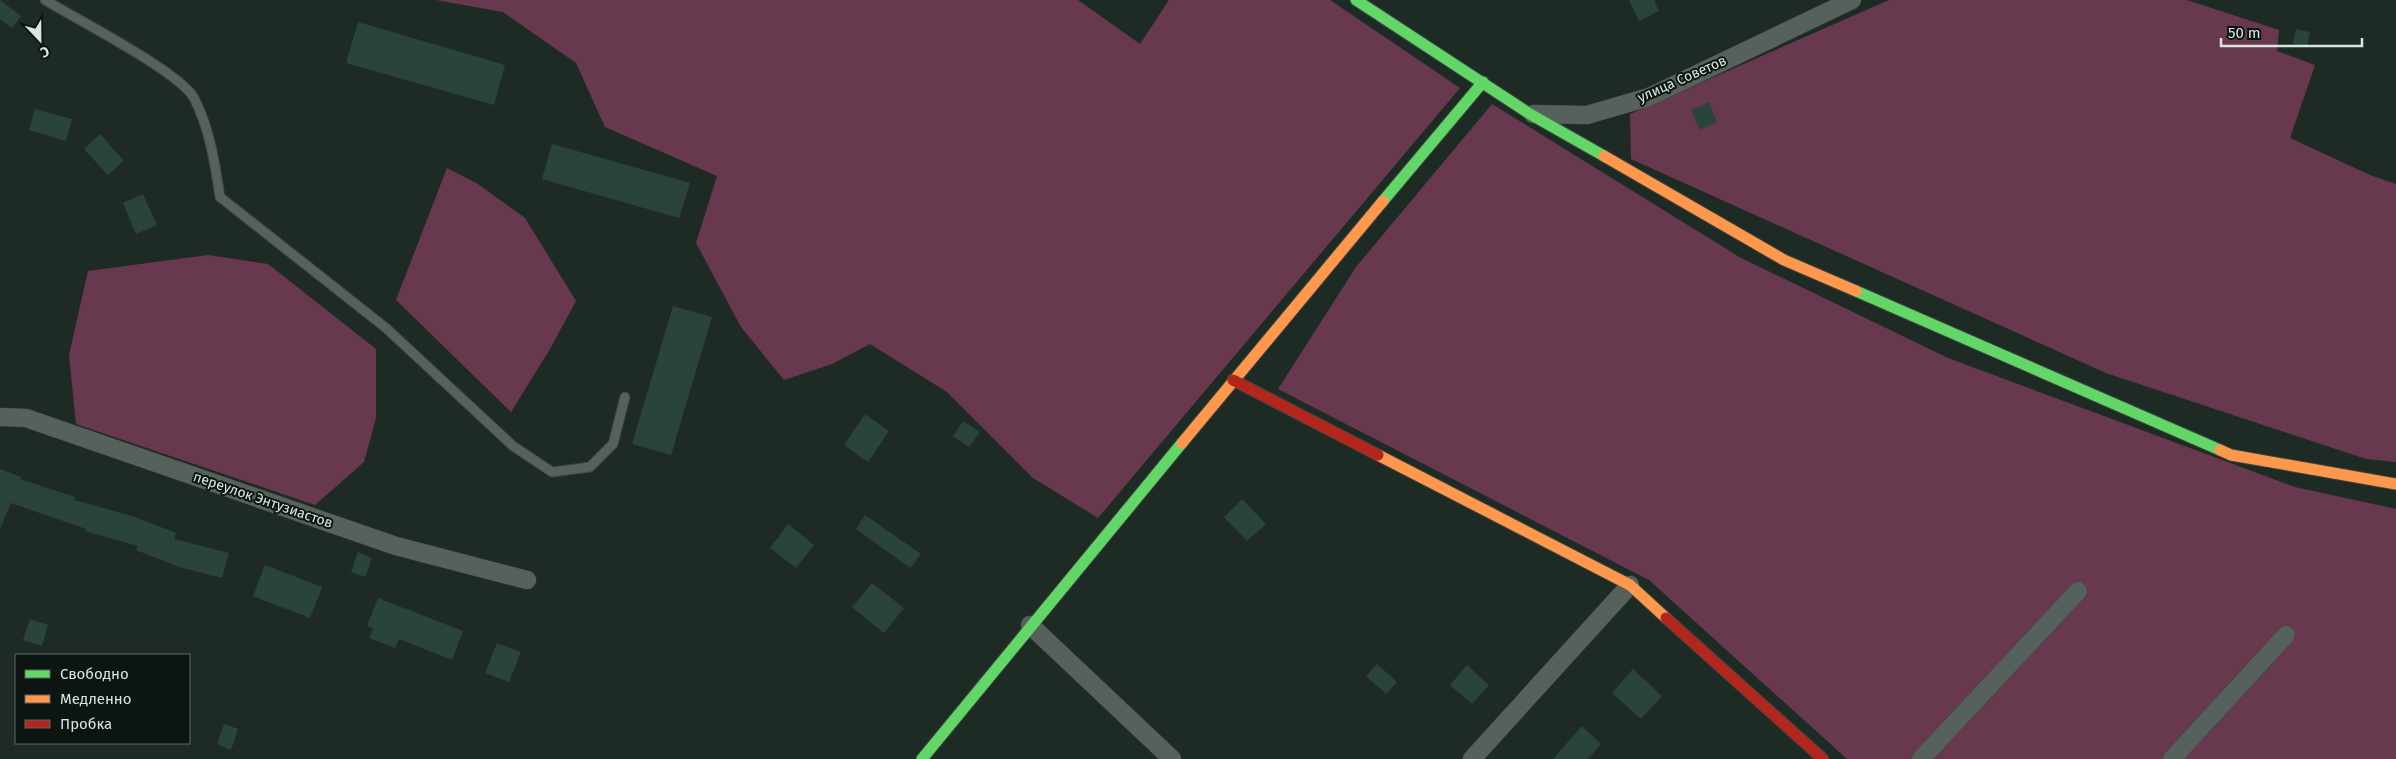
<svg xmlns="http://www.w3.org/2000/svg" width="2396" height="759" font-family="'Fira Sans',sans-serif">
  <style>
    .green { fill: #68394e }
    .building { fill: #2a443b }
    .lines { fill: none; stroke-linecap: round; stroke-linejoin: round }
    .lane-casing { stroke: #3b4540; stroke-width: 11 }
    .street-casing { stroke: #3b4540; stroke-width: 19 }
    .fast-casing { stroke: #3b4540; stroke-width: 13 }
    .slow-casing { stroke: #3b4540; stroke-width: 13 }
    .jam-casing { stroke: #3b4540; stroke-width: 13 }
    .lane { stroke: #57615c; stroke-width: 9 }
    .street { stroke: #57615c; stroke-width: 18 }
    .fast { stroke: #63d668; stroke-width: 11 }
    .slow { stroke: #ff974d; stroke-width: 11 }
    .jam { stroke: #b3261e; stroke-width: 11 }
    .labels { text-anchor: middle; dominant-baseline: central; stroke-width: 4; stroke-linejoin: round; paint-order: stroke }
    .street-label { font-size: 14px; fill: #d9e6df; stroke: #0c1511 }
  </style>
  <rect width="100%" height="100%" fill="#1e2b25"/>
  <path class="green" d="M436 0H1078L1140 44 1169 0H1330L1460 88 1098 518 1033 478 947 392 870 344 832 364 784 380 741 327 696 243 717 176 605 127 576 63 503 12Z
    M1889 0H2187L2279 30 2277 51 2315 65 2290 138 2370 175 2396 184V462L2366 459 2106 373 1631 159 1630 114Z
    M1492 104 1741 258 1948 358 2295 487 2396 509V759H1847L1649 580 1278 389 1356 267Z
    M447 168 478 184 525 218 576 301 550 349 511 412 396 300Z
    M208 255 268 264 376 349V418L364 462 315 505 76 424 69 355 88 271Z"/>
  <path class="building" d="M0 0 21 16 12 28 0 19Z
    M1629 0H1654L1659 11 1639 21Z
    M358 22 505 65 494 105 346 63Z
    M2296 29 2310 32 2307 47 2293 44Z
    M1709 102 1717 122 1700 130 1691 110Z
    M35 109 72 119 66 141 29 130Z
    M100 134 124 161 108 175 84 149Z
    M552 144 690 183 679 218 542 179Z
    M143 194 157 225 136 234 123 203Z
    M673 306 712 317 671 455 632 444Z
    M865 414 889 431 868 462 844 445Z
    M963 421 980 432 969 447 953 436Z
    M0 469 21 477 20 479 75 497 74 500 132 516 176 533 174 539 229 553 222 578 179 567 136 550 138 546 85 531 86 529 11 503 0 529Z
    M1242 499 1266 524 1247 541 1224 517Z
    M865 515 921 554 910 568 856 529Z
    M788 524 814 545 796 568 770 548Z
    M358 552 372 558 365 577 351 572Z
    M265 565 322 587 310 618 253 596Z
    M872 583 904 608 884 633 852 607Z
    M378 598 463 631 452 660 399 639 395 648 369 638 373 629 367 626Z
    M30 619 48 625 42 646 23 640Z
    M497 643 521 652 509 682 485 673Z
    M1377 664 1397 682 1386 694 1366 676Z
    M1467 665 1489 685 1472 704 1450 685Z
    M1633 669 1662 696 1641 719 1612 693Z
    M224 724 238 729 231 750 217 744Z
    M1582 726 1601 744 1588 759H1553Z"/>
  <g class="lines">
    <g class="lane-casing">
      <path id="lane" d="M45 0C76 19 180 72 194 98 210 129 215 164 220 197L386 328 513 446 552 472 590 467 613 444 625 397"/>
    </g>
    <g class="street-casing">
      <path id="street" d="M1533 114 1587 115 1649 97 1852 0
        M0 417 26 418 396 546 527 580
        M1030 625 1172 759
        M1472 759 1630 585
        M1921 759 2078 591
        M2172 759 2286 635"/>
    </g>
    <g class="fast-casing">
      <path id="fast" d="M1356 0 1530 114 1604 156
        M1383 201 1483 82
        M1856 291 2220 450
        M922 759 1182 443"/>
    </g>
    <g class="slow-casing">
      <path id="slow" d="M1604 156 1784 260 1856 291
        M1182 443 1383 201
        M2220 450 2231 455 2396 484
        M1378 455 1630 585 1666 618"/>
    </g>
    <g class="jam-casing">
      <path id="jam" d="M1233 380 1378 455
        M1666 618 1823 759"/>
    </g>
    <use href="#lane" class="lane"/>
    <use href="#street" class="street"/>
    <use href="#fast" class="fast"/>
    <use href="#slow" class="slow"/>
    <use href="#jam" class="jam"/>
  </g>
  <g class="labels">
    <g class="street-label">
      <text transform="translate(1682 79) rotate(-24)">улица Советов</text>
      <text transform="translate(263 500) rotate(19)">переулок Энтузиастов</text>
    </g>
  </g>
  <rect x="15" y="654" width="175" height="90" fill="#0c1511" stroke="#5e6963"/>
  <rect x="25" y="670" width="25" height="8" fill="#63d668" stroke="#5e6963"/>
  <text x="60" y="679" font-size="15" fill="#d9e6df">Свободно</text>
  <rect x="25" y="695" width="25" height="8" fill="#ff974d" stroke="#5e6963"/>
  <text x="60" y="704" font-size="15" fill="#d9e6df">Медленно</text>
  <rect x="25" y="720" width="25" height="8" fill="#b3261e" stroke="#5e6963"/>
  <text x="60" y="729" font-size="15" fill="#d9e6df">Пробка</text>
  <g transform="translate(40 40) rotate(158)" stroke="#0c1511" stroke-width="4" paint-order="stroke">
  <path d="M0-4L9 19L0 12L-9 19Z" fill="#d9e6df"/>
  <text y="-8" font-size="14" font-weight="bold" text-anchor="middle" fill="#d9e6df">С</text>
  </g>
  <path d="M2221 38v8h141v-8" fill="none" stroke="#d9e6df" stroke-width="2.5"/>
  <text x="2228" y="38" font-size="15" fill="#d9e6df" stroke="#0c1511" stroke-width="4" paint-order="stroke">50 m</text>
</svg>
